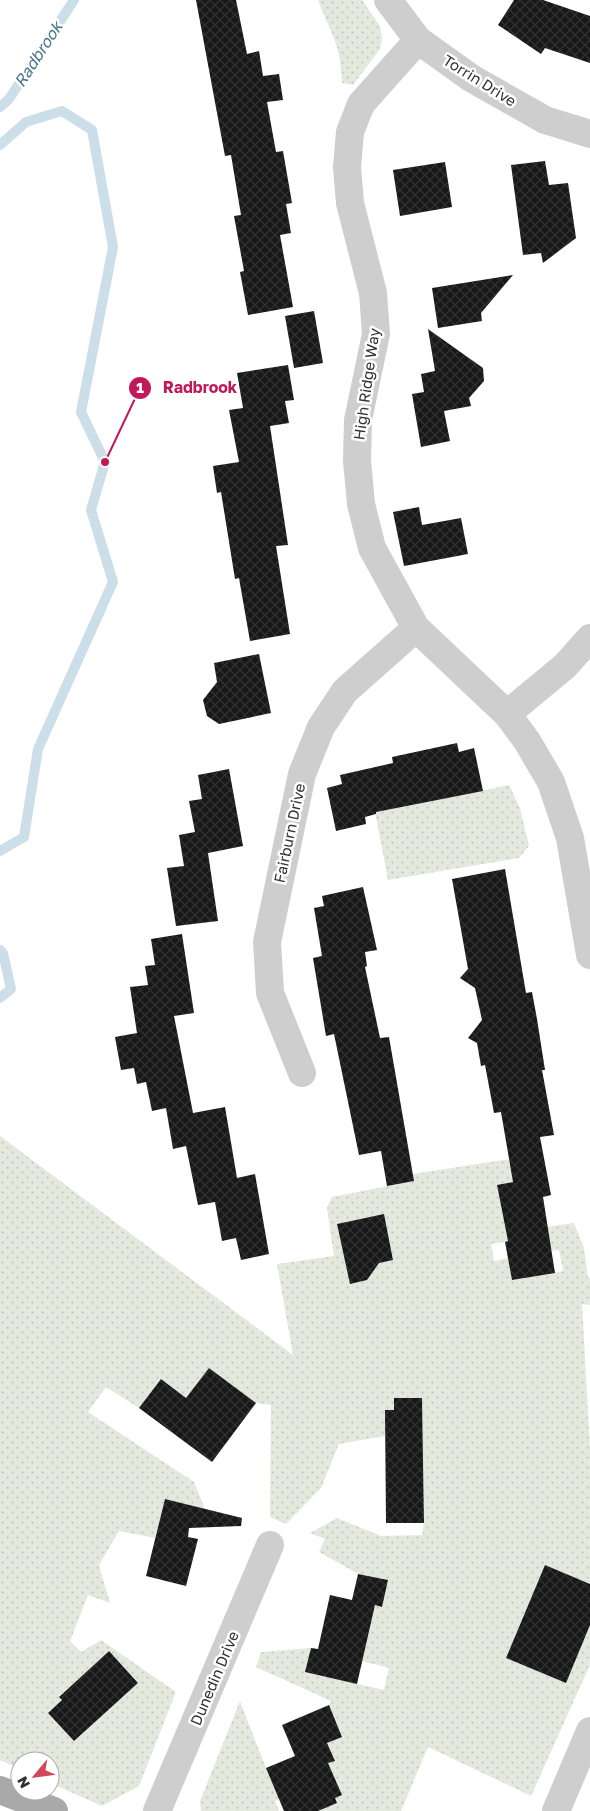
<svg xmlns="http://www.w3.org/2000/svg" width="590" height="1811" font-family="'Golos Text',sans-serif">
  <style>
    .green { fill: url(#green-dots); fill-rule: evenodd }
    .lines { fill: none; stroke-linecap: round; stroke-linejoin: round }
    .stream { stroke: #ccdee7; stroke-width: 10 }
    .building { fill: url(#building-cross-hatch) }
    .street { stroke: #cecece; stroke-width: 28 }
    .primary { stroke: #a9a9a9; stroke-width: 28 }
    .labels { text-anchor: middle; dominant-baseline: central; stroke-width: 5; stroke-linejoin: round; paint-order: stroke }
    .street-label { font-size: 15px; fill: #313131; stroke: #fff }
    .water-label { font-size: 16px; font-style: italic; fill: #47738b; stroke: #fff }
    .leader { fill: none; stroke: #c2185b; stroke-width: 2 }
    .callout-dot { fill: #c2185b; stroke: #fff; stroke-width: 2 }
    .mark-label { font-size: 15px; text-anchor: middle; font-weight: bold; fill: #fff }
    .callout-label { font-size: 16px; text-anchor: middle; font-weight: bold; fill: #c2185b; stroke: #fff; stroke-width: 5; stroke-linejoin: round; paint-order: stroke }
  </style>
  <defs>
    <pattern id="green-dots" width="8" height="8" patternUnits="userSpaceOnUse" patternTransform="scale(1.25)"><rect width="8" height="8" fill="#e4e9de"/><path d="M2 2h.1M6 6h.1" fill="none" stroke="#c4c8bf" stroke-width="1.8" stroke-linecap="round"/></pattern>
    <pattern id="building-cross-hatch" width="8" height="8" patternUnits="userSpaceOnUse" patternTransform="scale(1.25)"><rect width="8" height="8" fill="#181818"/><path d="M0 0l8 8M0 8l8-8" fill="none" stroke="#313131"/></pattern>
  </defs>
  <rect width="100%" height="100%" fill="#fff"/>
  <path class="green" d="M318 0H362L380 26 382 38 380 49 353 85 342 83C341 43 331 35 318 0Z
    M418 751H426L450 787 452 797 509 785 520 808 529 846 519 858 388 880 368 775 426 790Z
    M0 1136 293 1355 277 1264 334 1256 327 1208 332 1197 413 1181V1174L510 1159 514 1181 497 1185 505 1226 546 1227 574 1223 584 1248 588 1278H590V1305L582 1304 590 1448V1584L545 1565 506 1658 590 1625V1665L531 1796 428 1747 401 1811H318L336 1803 335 1798 342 1795 328 1763 335 1761 327 1743 342 1736 329 1705 331 1701 256 1667 261 1652 311 1648 306 1672 384 1690 389 1668 362 1661 375 1605 382 1607 388 1580 358 1574 319 1552 325 1539 310 1533 337 1518 381 1536 422 1535 424 1522 422 1398H394V1410H385V1436L339 1444 321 1488 286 1524 270 1517 271 1405 256 1403 209 1368 186 1398 161 1379 139 1408 106 1387 88 1412 194 1482 205 1509 165 1499 155 1538 119 1531 99 1565 110 1603 88 1595 70 1641 81 1652 101 1640 176 1692 139 1786 102 1806 50 1783V1761H20V1769L0 1760ZM361 1219 385 1220 393 1259 370 1265 371 1274 367 1280 355 1283 349 1277 337 1224ZM549 1235 551 1251 559 1250 563 1271 512 1280 508 1258 494 1261 491 1244ZM109 1651 138 1683 74 1741 48 1713 62 1700 59 1696Z
    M240 1701 266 1768 288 1795 275 1801 279 1811H201L200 1801Z"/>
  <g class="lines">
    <path class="stream" d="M0 107 9 99 74 0
      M0 145 26 122 62 111 92 130 113 247 81 412 105 462 91 510 113 582 38 749 24 837 0 851
      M0 950 3 953 11 989 0 998"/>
  </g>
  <path class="building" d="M196 0H236L247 54 259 51 263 76 279 74 283 100 267 102 276 152 283 151 292 203 286 204 291 233 280 235 293 307 248 315 240 272 244 271 234 216 241 215 231 155 225 156Z
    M514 0H543L590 16V63L545 48 541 54 498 25Z
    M545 161 549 185 568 183 576 238 543 263 541 253 523 255 511 165Z
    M445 162 452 207 400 216 393 170Z
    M513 275 481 313 482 321 438 328 432 288Z
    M314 311 323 363 294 368 285 316Z
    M428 329 483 368 484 381 469 398 471 406 444 411 450 441 421 447 412 394 424 392 421 374 435 371Z
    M288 365 294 400 285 401 289 423 270 426 288 545 276 546 290 634 250 641 239 578 235 579 221 492 217 493 213 466 239 462 229 410 243 408 237 373Z
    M419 507 422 525 461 518 468 554 404 566 393 512Z
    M259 654 271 713 219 724 207 716 203 700 217 682 214 663Z
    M457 743 459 752 474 748 483 791 376 812V814L365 817 366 824 336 831 327 788 342 784 340 775 393 763 392 757Z
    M229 769 243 846 208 853 218 921 176 926 167 868 184 866 179 835 195 832 189 801 202 799 198 775Z
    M505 869 526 993 532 992 537 1019 545 1070H542L554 1135 540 1137 551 1195 543 1197 555 1273 512 1280 505 1242 508 1241 497 1185 513 1182 501 1112 494 1113 485 1065 481 1066 477 1043 468 1038 482 1020 475 988 460 978 468 969 452 879Z
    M363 887 377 950 365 952 367 966 365 967 380 1038 389 1037 414 1181 387 1186 381 1151 359 1155 334 1034 326 1036 313 958 322 956 314 908 324 906 322 896Z
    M182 934 194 1013 174 1016 193 1113 225 1107 237 1178 255 1174 269 1254 241 1260 236 1238 222 1241 215 1202 198 1205 186 1146 173 1149 166 1108 152 1111 146 1082 137 1084 134 1068 121 1070 115 1037 137 1033 130 987 148 985 145 966 155 965 151 939Z
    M384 1214 393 1260 379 1263 367 1280 350 1284 337 1224Z
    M209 1368 256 1403 212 1462 139 1408 161 1379 186 1398Z
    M394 1398H422L424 1523H386L385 1410H394Z
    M165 1499 242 1518 241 1526 189 1528 188 1537 198 1539 186 1586 146 1576Z
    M545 1565 590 1584V1625L566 1683 506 1658Z
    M358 1574 388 1580 382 1607 375 1605 357 1684 305 1672 311 1648 318 1649 330 1595 352 1600Z
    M109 1651 138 1683 74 1741 48 1713 62 1700 59 1697Z
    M329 1705 342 1737 327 1743 335 1761 328 1763 342 1795 335 1798 337 1803 318 1811H284L266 1768 295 1756 282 1725Z"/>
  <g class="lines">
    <path class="street" d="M388 0 418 40 471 78 545 120 590 134
      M418 40 361 104 350 132 347 167 350 203 373 293 376 334 358 420 357 461 361 504 372 548 416 628 507 714 527 741 551 782 570 838 590 955
      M507 714 565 666 590 638
      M302 1073 270 993 267 942 302 774 321 727 345 691 416 628
      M157 1811 270 1545
      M556 1811 590 1731"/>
    <path class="primary" d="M0 1790 54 1811"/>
  </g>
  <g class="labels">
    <g class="street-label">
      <text transform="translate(480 80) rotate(32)">Torrin Drive</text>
      <text transform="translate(366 384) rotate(-82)">High Ridge Way</text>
      <text transform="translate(289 833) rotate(-78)">Fairburn Drive</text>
      <text transform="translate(214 1678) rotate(-67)">Dunedin Drive</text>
    </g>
    <g class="water-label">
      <text transform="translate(38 54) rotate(-57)">Radbrook</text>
    </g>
  </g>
  <path class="leader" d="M105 462L140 388"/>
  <g class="callout-dot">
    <circle cx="105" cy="462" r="5"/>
    <circle cx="140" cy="388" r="12"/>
  </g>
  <g class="mark-label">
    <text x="140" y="393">1</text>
  </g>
  <g class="callout-label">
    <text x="200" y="393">Radbrook</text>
  </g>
  <g transform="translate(35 1776) rotate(241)"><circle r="24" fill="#ffffff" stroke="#adadad"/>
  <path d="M0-4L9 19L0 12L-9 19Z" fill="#d34858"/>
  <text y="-8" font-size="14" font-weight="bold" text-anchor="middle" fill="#313131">N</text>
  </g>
</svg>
